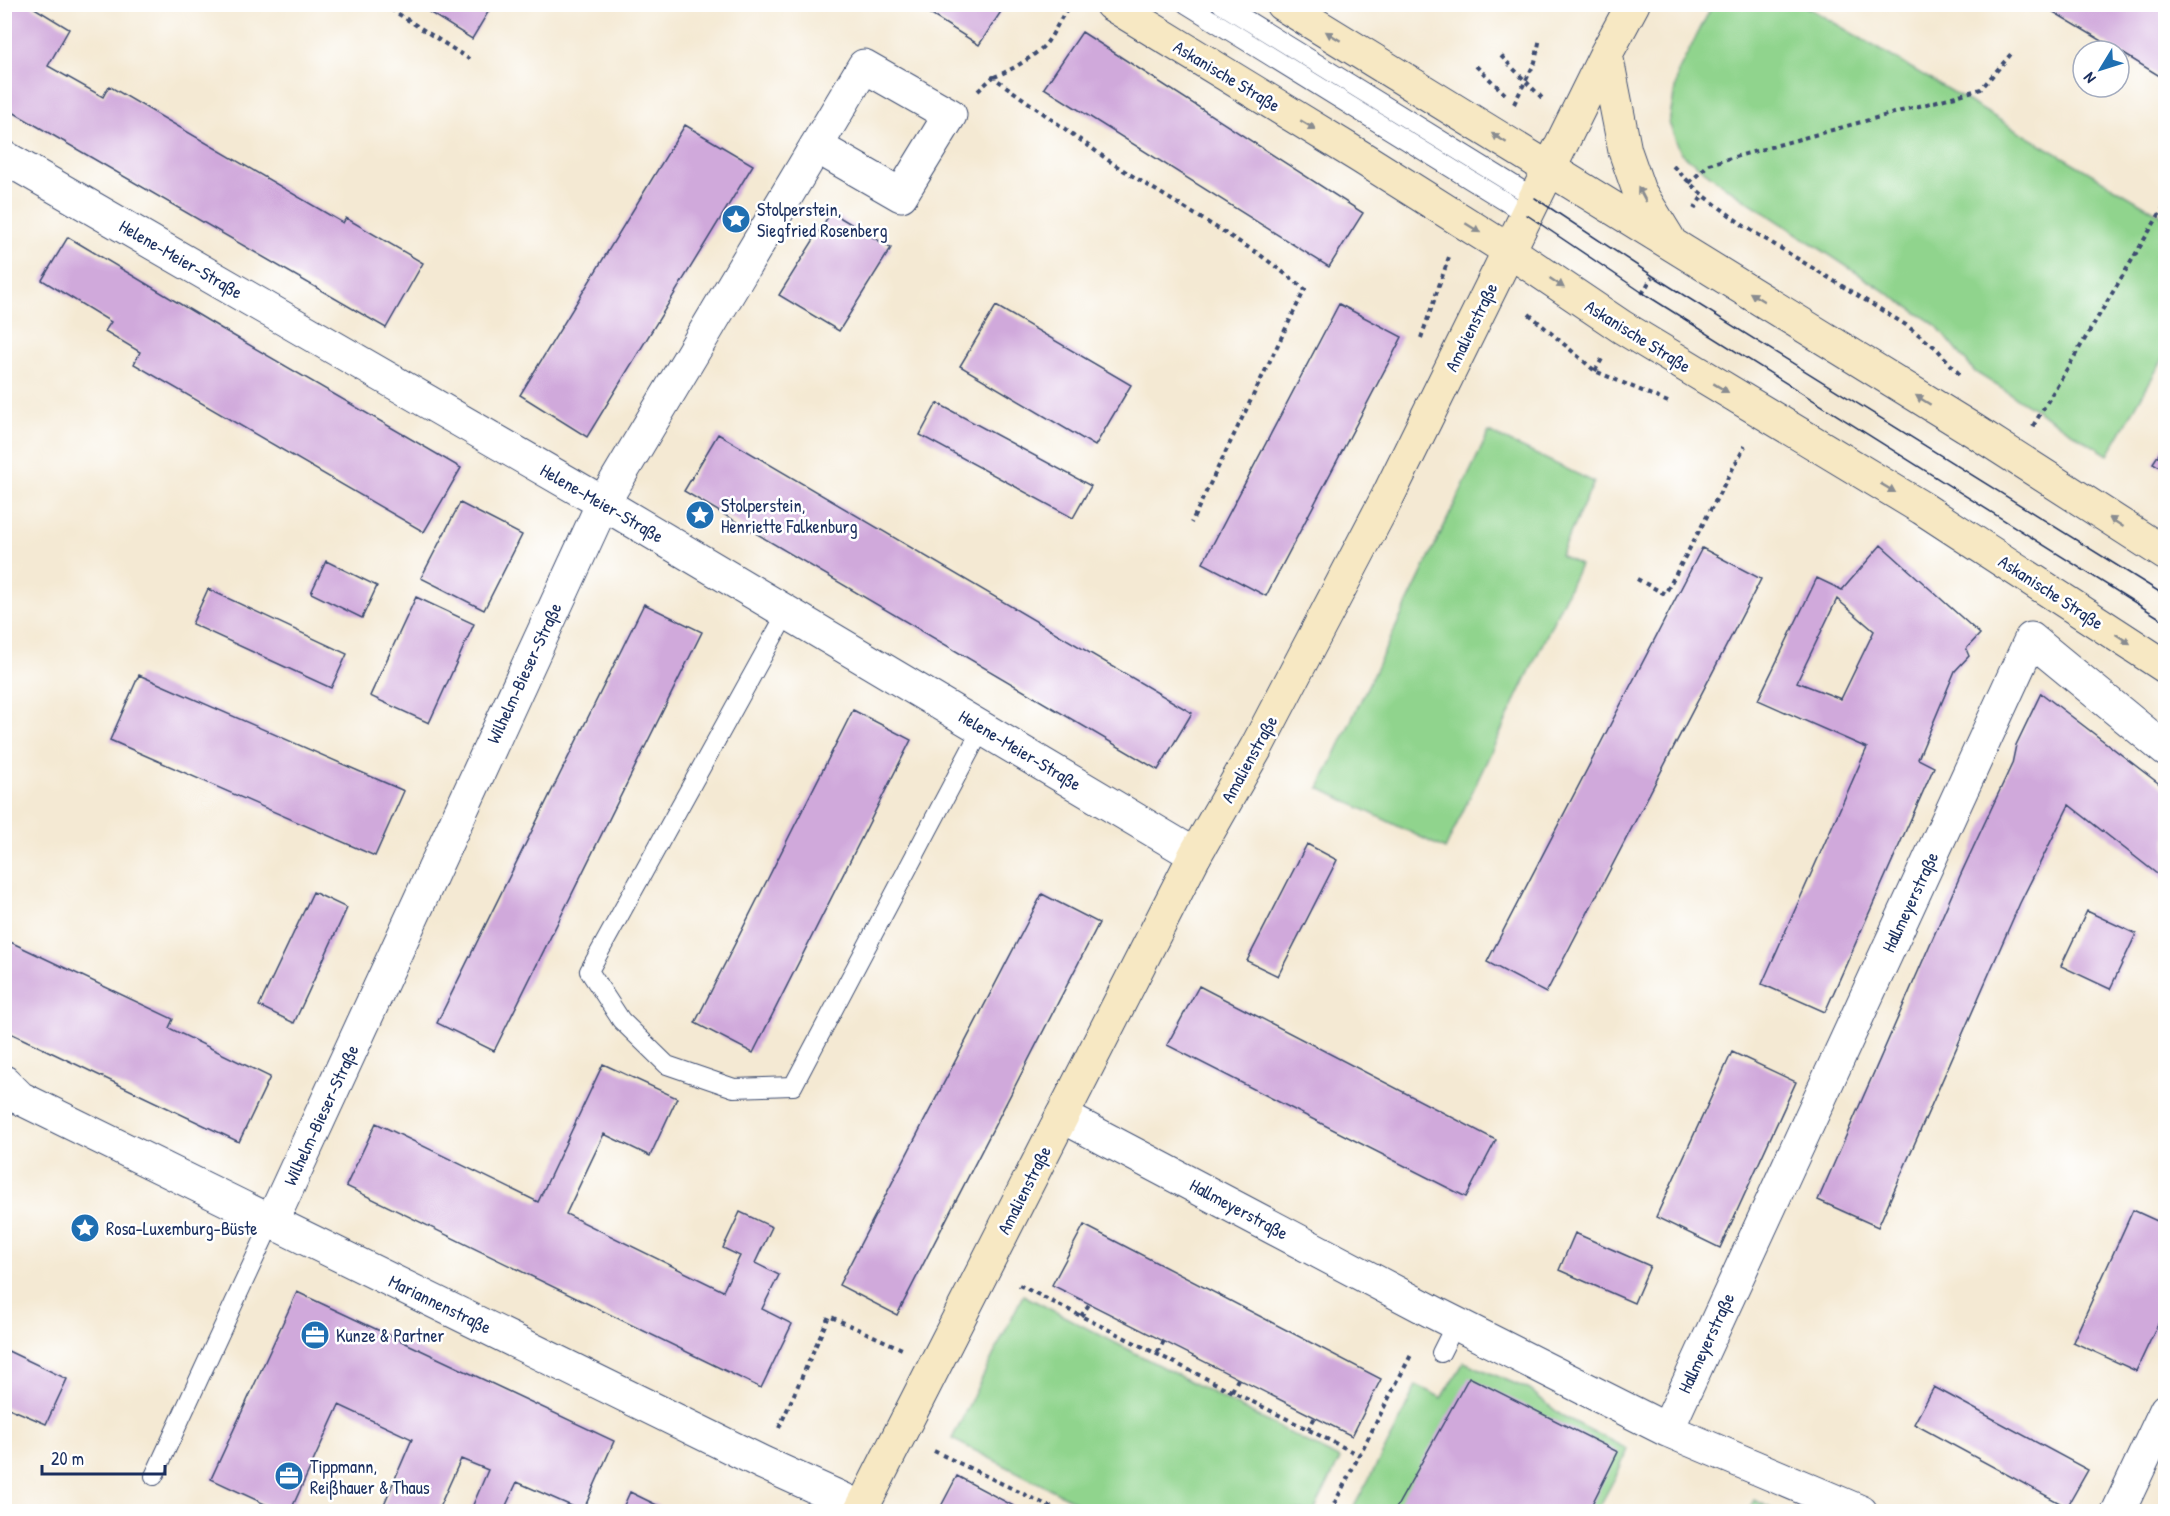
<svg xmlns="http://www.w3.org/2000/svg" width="2170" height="1516" font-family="'Patrick Hand',sans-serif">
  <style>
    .green { fill: #90d48d; stroke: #568276; stroke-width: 1.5 }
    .building { fill: #d0a9db; fill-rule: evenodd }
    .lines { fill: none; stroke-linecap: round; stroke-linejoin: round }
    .lane-casing { stroke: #3c4b70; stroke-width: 20 }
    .street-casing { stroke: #3c4b70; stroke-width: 35 }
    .secondary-casing { stroke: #3c4b70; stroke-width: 35 }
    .path { stroke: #3c4b70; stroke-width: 4; stroke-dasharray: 4.5 4.5; stroke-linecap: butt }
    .lane { stroke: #fff; stroke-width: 18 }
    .street { stroke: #fff; stroke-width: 33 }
    .secondary { stroke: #f7e8c3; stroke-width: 33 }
    .tram { stroke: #1b2f5e; stroke-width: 1.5 }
    .oneway { fill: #898c90 }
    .labels { text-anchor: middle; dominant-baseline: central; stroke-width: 5; stroke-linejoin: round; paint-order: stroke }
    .street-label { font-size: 18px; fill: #1b2f5e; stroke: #fff }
    .poi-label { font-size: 18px; fill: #1b2f5e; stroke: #fff; text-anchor: start }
  </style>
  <rect width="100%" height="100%" fill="#fff"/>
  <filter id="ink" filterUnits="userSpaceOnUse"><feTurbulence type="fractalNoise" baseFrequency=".0167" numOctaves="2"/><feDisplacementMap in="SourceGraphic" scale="12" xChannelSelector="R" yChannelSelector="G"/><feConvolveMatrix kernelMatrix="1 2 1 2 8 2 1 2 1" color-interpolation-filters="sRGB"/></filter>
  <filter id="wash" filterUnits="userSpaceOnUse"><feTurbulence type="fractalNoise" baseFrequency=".008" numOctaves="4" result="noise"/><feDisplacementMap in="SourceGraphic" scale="24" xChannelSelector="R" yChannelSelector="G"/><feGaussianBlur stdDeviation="1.35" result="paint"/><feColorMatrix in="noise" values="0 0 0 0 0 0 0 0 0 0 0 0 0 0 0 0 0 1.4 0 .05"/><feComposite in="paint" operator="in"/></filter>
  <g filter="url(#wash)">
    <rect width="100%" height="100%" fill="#f4e9d3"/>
    <path class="green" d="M1713 4 1804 5 2165 217V355L2108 455 1975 372 1936 325 1726 187 1681 153 1669 123 1678 72Z
      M1489 432 1594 482 1560 555 1580 565 1445 849 1319 788Z
      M1023 1295 1340 1459 1314 1511H1094L952 1439Z
      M1464 1362 1530 1390 1561 1415 1627 1449 1618 1472 1597 1511 1351 1512 1395 1431 1416 1385 1442 1398Z
      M1755 1500 1776 1511H1749Z"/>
    <g id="blocks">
      <path class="building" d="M4 4H28L69 29 48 66 103 97 109 86 343 223 346 218 423 263 386 328 4 107Z
        M416 4H493L472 39Z
        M914 4H1006L979 45Z
        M2040 4H2166V80L2119 51Z
        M1082 32 1363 213 1329 267 1044 88Z
        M685 125 753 165 587 437 520 395Z
        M831 212 891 248 839 331 779 295Z
        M68 237 222 329 461 468 424 532 134 364 140 352 105 331 111 322 42 280Z
        M1339 304 1402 337 1266 596 1203 563Z
        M996 306 1131 385 1095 446 960 366Z
        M937 403 1091 486 1073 518 920 435Z
        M718 434 1192 713 1158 770 684 491Z
        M2166 443V471L2153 463Z
        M460 503 522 535 484 610 421 578Z
        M1881 545 1980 634 1966 649 1969 656 1955 671 1918 759 1934 767 1825 1012 1762 984 1867 748 1758 700 1817 578 1842 590ZM1837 599 1874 631 1841 699 1797 682Z
        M1702 548 1761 579 1546 993 1487 962Z
        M326 561 377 586 362 618 311 593Z
        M208 589 347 654 331 688 192 624Z
        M416 597 474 624 429 723 370 696Z
        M644 604 702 632 494 1051 437 1023Z
        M139 675 404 791 375 856 110 740Z
        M2041 693 2166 789V881L2069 805 2020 903 1878 1227 1818 1200 1960 876 2012 764 2016 745Z
        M853 710 911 740 753 1053 695 1023Z
        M1307 844 1337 860 1278 976 1247 961Z
        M313 892 347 908 294 1023 259 1006Z
        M1042 894 1099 923 897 1315 839 1285Z
        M2087 911 2136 934 2110 989 2061 966Z
        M4 939 173 1019 169 1028 270 1077 239 1142 4 1030Z
        M1199 986 1496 1140 1466 1197 1167 1045Z
        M1732 1052 1796 1082 1720 1248 1656 1217Z
        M603 1064 677 1098 650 1156 604 1134 566 1214 723 1291 740 1256 723 1248 740 1212 772 1227 755 1263 779 1275 762 1309 792 1324 761 1388 346 1186 376 1123 538 1202Z
        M2133 1210 2166 1225V1307L2136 1371 2073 1342Z
        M1084 1225 1381 1379 1352 1436 1052 1285Z
        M1575 1233 1650 1266 1634 1303 1559 1270Z
        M297 1292 614 1441 583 1511 517 1482 503 1512H470L488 1470 461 1459 437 1512H388L382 1509 412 1439 339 1405 290 1512H282L211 1479Z
        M4 1349 67 1379 46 1424 4 1406Z
        M1469 1377 1618 1452 1588 1512H1394Z
        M1934 1387 2088 1470 2067 1507 1914 1424Z
        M957 1476 1025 1512H938Z
        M630 1492 671 1512H621Z"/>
    </g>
  </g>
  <g filter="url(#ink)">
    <use href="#blocks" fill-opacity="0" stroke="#3c4b70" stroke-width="1.5"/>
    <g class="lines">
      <g class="lane-casing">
        <path id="lane" d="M1186 4 1527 215
          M1221 4 1535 198
          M787 612 589 971 621 1020 667 1065 734 1088 793 1086 982 728
          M1441 1353 1456 1323
          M154 1476 272 1221"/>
      </g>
      <g class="street-casing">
        <path id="street" d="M4 157 603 503 1195 855
          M4 1082 20 1098 763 1463 862 1508
          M1062 1116 1433 1312 1667 1430 1861 1512
          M272 1221 603 503 864 66 950 115 901 195 816 146
          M1667 1430 2031 639 2166 750
          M2118 1512 2166 1410"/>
      </g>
      <g class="secondary-casing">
        <path id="secondary" d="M1111 4 1359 156 1508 250 1622 327 1922 508 2166 667
          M1282 4 1973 430 2166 554
          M1606 54 1625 151 1639 191 1668 238
          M860 1512 1195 855 1256 748 1388 496 1606 54 1633 4"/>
      </g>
      <path class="path" d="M383 4 469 59
        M1501 56 1543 99
        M1476 66 1505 94
        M994 77C1010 71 1038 55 1048 41 1056 30 1061 16 1070 5
        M978 91 993 77 1115 165 1259 254 1305 289 1191 523
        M1514 104 1535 62 1540 38
        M1673 166 1698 191 1744 226 1906 325 1936 348 1961 376
        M1689 183 1709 164 1981 89 2011 54
        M1694 209 1703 195
        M1642 294 1652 277
        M1529 314 1595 371 1668 402
        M1421 338 1449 257
        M1595 371 1602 359
        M2033 426 2166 203
        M1637 579 1665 594 1745 446
        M1019 1285 1359 1455
        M1081 1316 1090 1303
        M1157 1353 1164 1341
        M1232 1391 1238 1379
        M779 1428 829 1316 902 1349
        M1308 1430 1315 1417
        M934 1451 1061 1512
        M1330 1512 1411 1355"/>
      <use href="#lane" class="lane"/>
      <use href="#street" class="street"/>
      <use href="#secondary" class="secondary"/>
      <path class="tram" d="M1535 198 1653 276 2166 596
        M1527 215 1643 293 2166 622"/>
    </g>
    <defs><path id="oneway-solid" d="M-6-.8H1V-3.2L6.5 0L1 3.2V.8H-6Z" transform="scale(1.5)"/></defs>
    <g class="oneway">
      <use href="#oneway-solid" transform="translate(1333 36) rotate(-148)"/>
      <use href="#oneway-solid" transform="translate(1308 125) rotate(31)"/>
      <use href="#oneway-solid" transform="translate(1499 138) rotate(-148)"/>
      <use href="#oneway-solid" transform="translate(1642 194) rotate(-118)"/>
      <use href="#oneway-solid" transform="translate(1473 228) rotate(32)"/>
      <use href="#oneway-solid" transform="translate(1557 283) rotate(34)"/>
      <use href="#oneway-solid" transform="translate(1757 297) rotate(-148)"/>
      <use href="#oneway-solid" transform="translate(1721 388) rotate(31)"/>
      <use href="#oneway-solid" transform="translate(1923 400) rotate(-148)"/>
      <use href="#oneway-solid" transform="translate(1888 488) rotate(31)"/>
      <use href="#oneway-solid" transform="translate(2116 522) rotate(-147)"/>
      <use href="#oneway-solid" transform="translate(2123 639) rotate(33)"/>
    </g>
  </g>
  <defs>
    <g id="sight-disc" transform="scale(1.5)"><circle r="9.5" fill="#1f6fb2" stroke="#fff"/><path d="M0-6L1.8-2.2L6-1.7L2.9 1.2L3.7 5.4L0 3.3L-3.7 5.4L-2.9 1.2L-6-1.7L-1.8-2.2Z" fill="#fff"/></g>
    <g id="office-disc" transform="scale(1.5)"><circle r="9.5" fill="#1f6fb2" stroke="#fff"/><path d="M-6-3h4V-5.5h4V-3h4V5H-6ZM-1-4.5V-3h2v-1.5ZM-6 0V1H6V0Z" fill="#fff"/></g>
  </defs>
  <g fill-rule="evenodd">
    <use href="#sight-disc" x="736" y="219"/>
    <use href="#sight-disc" x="700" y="515"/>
    <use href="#sight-disc" x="85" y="1228"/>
    <use href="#office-disc" x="315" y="1335"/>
    <use href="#office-disc" x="289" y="1476"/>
  </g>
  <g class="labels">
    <g class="street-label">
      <text transform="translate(1227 76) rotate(31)">Askanische Straße</text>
      <text transform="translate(181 259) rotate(30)">Helene-Meier-Straße</text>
      <text transform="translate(1471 327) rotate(-64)">Amalienstraße</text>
      <text transform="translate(1638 336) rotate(32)">Askanische Straße</text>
      <text transform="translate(602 503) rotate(30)">Helene-Meier-Straße</text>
      <text transform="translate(2051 592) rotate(33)">Askanische Straße</text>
      <text transform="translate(524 673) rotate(-65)">Wilhelm-Bieser-Straße</text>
      <text transform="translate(1020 750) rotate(31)">Helene-Meier-Straße</text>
      <text transform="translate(1249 759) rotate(-61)">Amalienstraße</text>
      <text transform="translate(1910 902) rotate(-65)">Hallmeyerstraße</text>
      <text transform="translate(321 1115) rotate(-65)">Wilhelm-Bieser-Straße</text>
      <text transform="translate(1024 1190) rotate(-63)">Amalienstraße</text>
      <text transform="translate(1239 1209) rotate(28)">Hallmeyerstraße</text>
      <text transform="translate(440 1304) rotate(26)">Mariannenstraße</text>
      <text transform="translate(1706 1343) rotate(-65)">Hallmeyerstraße</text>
    </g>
    <g class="poi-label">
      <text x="757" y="209">Stolperstein,<tspan x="757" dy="21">Siegfried Rosenberg</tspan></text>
      <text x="721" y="505">Stolperstein,<tspan x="721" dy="21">Henriette Falkenburg</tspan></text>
      <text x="106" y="1228">Rosa-Luxemburg-Büste</text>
      <text x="336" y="1335">Kunze &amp; Partner</text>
      <text x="310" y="1466">Tippmann,<tspan x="310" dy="21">Reißhauer &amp; Thaus</tspan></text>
    </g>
  </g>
  <rect width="2170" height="1516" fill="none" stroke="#fff" stroke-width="24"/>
  <g transform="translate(2101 69) rotate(232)"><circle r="28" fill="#ffffff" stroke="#a4acbf" stroke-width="1.5"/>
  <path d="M0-4.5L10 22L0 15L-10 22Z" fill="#1f6fb2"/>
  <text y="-9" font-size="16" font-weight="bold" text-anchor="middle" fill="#1b2f5e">N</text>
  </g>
  <path d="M42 1465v9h123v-9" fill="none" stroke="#1b2f5e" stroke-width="3"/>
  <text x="51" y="1465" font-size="18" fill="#1b2f5e" stroke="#ffffff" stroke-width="4.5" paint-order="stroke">20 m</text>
</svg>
